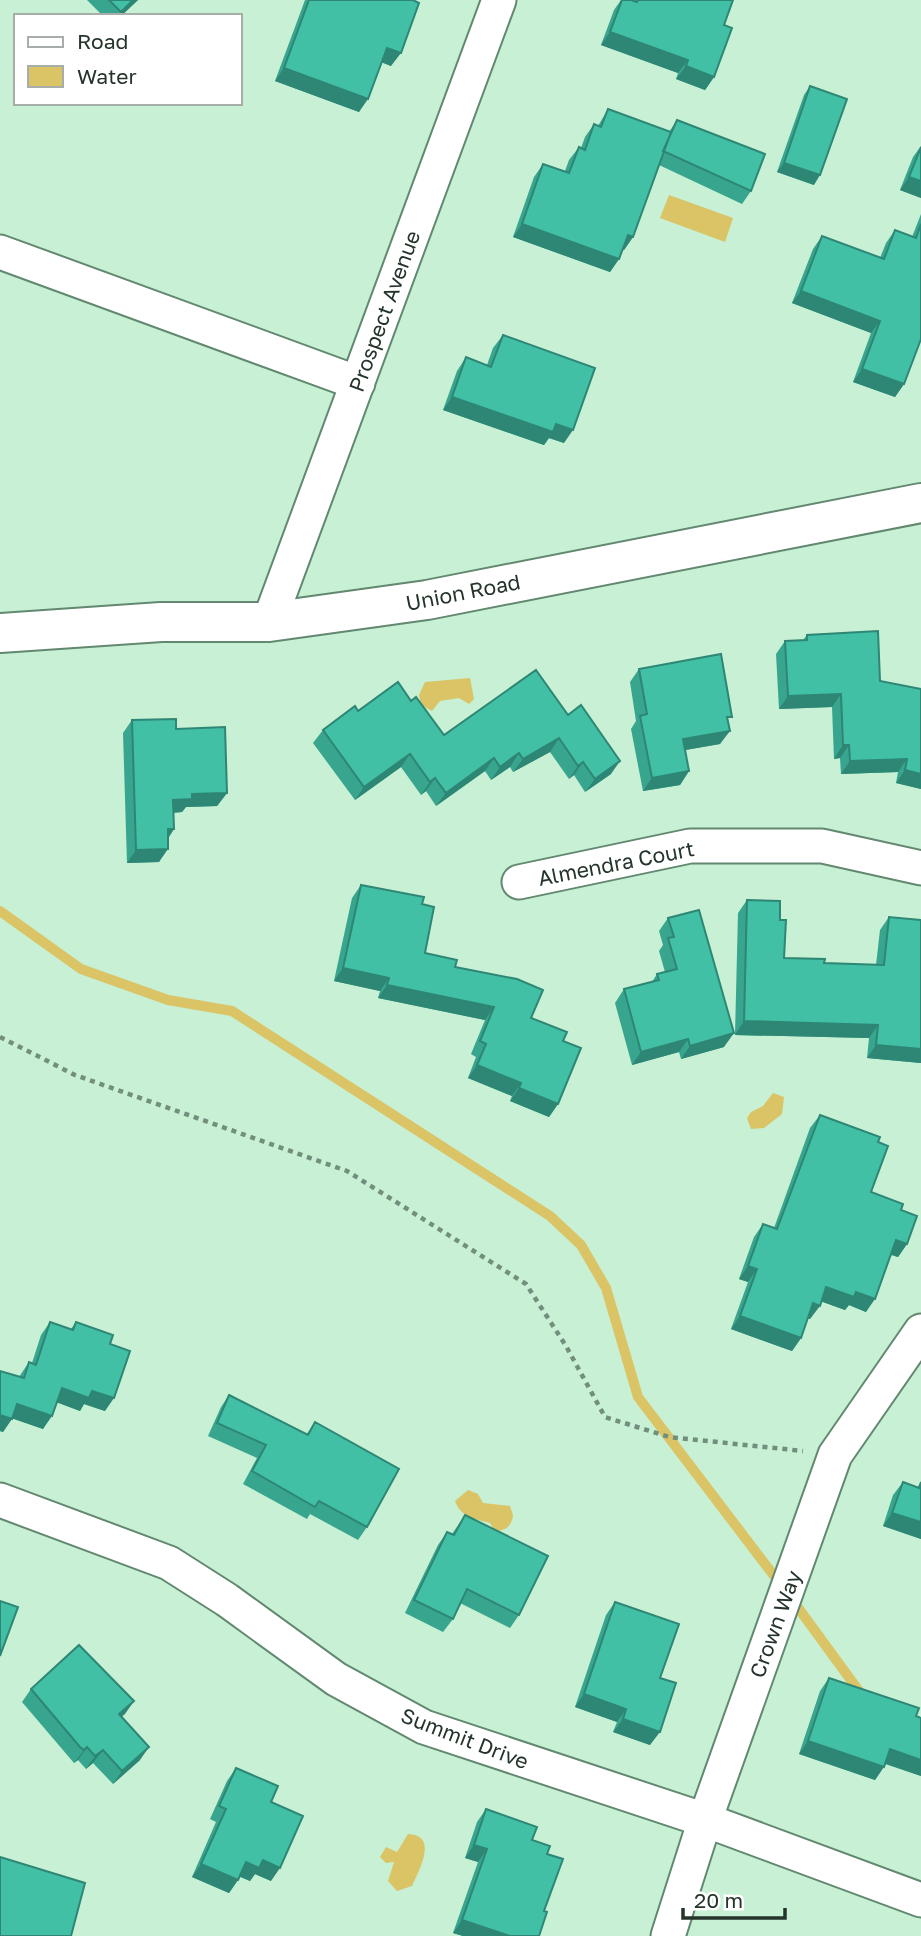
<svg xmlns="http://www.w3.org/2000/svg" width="921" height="1936" font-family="'Golos Text',sans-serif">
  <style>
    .water { fill: #dac466 }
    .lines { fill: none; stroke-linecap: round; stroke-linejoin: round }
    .stream { stroke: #dac466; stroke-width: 10 }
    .minor-casing { stroke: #628870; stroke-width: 37 }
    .major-casing { stroke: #628870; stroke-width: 42 }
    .path { stroke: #728e7c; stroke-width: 4.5; stroke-dasharray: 5 5; stroke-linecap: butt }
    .minor { stroke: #fff; stroke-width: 33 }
    .major { stroke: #fff; stroke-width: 38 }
    .wall { fill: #38a58e }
    .shaded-wall { fill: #2e8674 }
    .building { fill: #41c0a5; stroke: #2e8674; stroke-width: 2 }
    .labels { text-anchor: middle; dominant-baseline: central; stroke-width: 5; stroke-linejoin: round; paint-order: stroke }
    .street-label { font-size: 21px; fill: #24342a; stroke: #fff }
  </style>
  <rect width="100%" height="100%" fill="#c7f0d5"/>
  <path class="water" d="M669 195 733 218 725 242 660 218Z
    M470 678 474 699 469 704 459 698 440 701 432 711 421 705 419 695 425 682Z
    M773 1093 784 1097 782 1114 764 1128 751 1129 747 1118 751 1112 763 1106Z
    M468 1490 478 1494 483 1503 510 1506 513 1515C512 1526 506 1531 495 1531L490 1523C476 1519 461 1518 455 1501Z
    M408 1834C439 1835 419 1870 412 1886L397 1891 388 1881 394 1862 386 1863 380 1857 386 1847 397 1852Z"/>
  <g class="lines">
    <path class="stream" d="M0 911 81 969 168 1000 232 1011 550 1216 581 1245 606 1288 638 1397 781 1585
      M791 1598 864 1698"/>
    <g class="minor-casing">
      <path id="minor" d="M0 252 358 383
        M269 622 499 0
        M519 882 690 846H822L921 868
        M0 1500 169 1563 227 1600 336 1679 424 1727 705 1820 921 1900
        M668 1936 705 1820 835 1455 921 1331"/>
    </g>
    <g class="major-casing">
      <path id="major" d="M0 633 161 622H269L427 600 921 503"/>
    </g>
    <path class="path" d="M0 1037 75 1075 347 1171 526 1284 566 1346 605 1417 669 1437 803 1451"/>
    <use href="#minor" class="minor"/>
    <use href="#major" class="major"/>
  </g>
  <path class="wall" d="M87 0H138L121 16H103Z
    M305 0H413L391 66 382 62 359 112 275 81Z
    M621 0H733L724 25 714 77 705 90 676 79 678 73 601 45 614 10Z
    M810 86 814 185 777 172 804 95Z
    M608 109 669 132 677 120 751 191 742 204 659 165 633 237 624 250H623L619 259 610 272 513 237 534 177 543 164 565 171 569 160 579 147 581 148 585 137 594 124 598 126Z
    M921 146V198L900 190 913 157Z
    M921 214V339L904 384 895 397 853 382 871 333 792 303 813 249 822 236 880 258 886 243 895 230 912 237Z
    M503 335 564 443 549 438 544 445 443 410 457 371 466 357 487 365 493 348Z
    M807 635 880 681 921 789 896 783 898 772 841 774 840 758 834 759 832 707 779 709 776 654 785 641 803 640Z
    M639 669 728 722 720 744 685 750 689 771 680 785 643 791 631 729 636 721 630 682Z
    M536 670 611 774 585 792 574 775 569 779 550 752 513 772 510 767 491 780 485 771 436 806 426 791 421 795 401 767 355 800 313 743 323 730 358 711 411 701 444 735Z
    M132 720 176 729 227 793 217 806 186 807 182 812 174 813V829L168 839 159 862 127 863 123 733Z
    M361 885 422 904 425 953 455 967 531 1018 563 1041 558 1104 549 1117 510 1101 512 1096 468 1078 476 1057 471 1054 485 1020 378 998 380 991 334 981 352 898Z
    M747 900 780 920 784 958 824 963 876 965 880 930 889 917 921 920V1063L867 1058 869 1038 735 1035 738 913Z
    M668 918 724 1047 681 1059 679 1052 632 1065 615 1003 624 989 652 982 657 974 665 972 659 951 663 945 659 931Z
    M820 1115 878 1142 871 1192 901 1210 907 1244 898 1257 891 1255 866 1312 849 1305 845 1310 821 1301 810 1319 808 1318 801 1338 792 1351 731 1329 748 1282 739 1279 754 1237 763 1224 774 1228 810 1128Z
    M50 1322 71 1329 76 1322 110 1344 105 1411 84 1404 80 1411 57 1402 43 1429 12 1418 3 1432 0 1431V1371L19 1377 29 1362 32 1363 41 1335Z
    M229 1395 306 1435 315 1422 367 1527 358 1540 310 1514 307 1519 243 1484 257 1458 208 1436 221 1407Z
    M903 1482 917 1488 921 1482V1539L883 1526 893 1495Z
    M465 1515 519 1615 510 1628 460 1603 453 1619 443 1632 405 1613 438 1545 447 1532 452 1534Z
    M615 1602 660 1678 650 1745 613 1732 617 1722 575 1707 606 1615Z
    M829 1678 921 1718V1776L885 1764 875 1780 799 1754 820 1691Z
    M31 1689 134 1701 121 1717 140 1760 113 1784 93 1763 86 1769 78 1760 74 1763 22 1702Z
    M236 1768 271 1802V1881L255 1874 250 1881 240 1877 229 1893 192 1877 216 1822 210 1819 227 1781Z
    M486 1809 532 1840 547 1854 544 1911 539 1936H463L453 1933 478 1862 465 1858 477 1822Z"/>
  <path class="shaded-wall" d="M133 0H138L121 16H118Z
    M610 32 688 60 678 73 601 45Z
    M387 48 401 53 391 66 378 61Z
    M686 66 714 77 705 90 676 79Z
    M284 68 368 99 359 112 275 81Z
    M784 163 820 175 814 185 777 172Z
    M909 177 921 181V198L900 190Z
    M522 224 619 259 610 272 513 237Z
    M628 235 633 237 624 250 618 249Z
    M801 291 880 321 871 333 792 303Z
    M862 369 904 384 895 397 853 382Z
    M452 397 556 424 573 430 564 443 549 438 544 445 443 410Z
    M841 694 832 707 779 709 788 696Z
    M730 731 720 744 674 752 683 739Z
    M559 738 550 752 513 772 523 759Z
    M843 745H849L840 758 834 759Z
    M519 753 510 767 491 780 500 767Z
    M410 754 401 767 355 800 364 787Z
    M494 758 485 771 436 806 446 793Z
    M907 759 898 772 841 774 850 761Z
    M620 761 611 774 585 792 595 779Z
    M583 762 574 775 569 779 578 766Z
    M905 770 921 774V789L896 783Z
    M689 771 680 785 643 791 652 778Z
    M435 778 426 791 421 795 430 782Z
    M227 793 217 806 186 807 182 812 164 813 173 800 192 794Z
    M168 829H174L165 842Z
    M168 849 159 862 127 863 136 850Z
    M343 968 389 978 380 991 334 981Z
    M387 985 494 1007 485 1020 378 998Z
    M744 1021 878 1025 869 1038 735 1035Z
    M734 1033 724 1047 681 1059 690 1046Z
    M688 1039 679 1052 632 1065 641 1052Z
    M876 1045 921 1049V1063L867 1058Z
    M477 1065 521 1083 512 1096 468 1078Z
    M519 1088 558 1104 549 1117 510 1101Z
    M896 1240 907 1244 898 1257 887 1253Z
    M748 1266 757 1269 748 1282 739 1279Z
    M826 1287 856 1292 875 1299 866 1312 849 1305 845 1310 817 1300Z
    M813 1303 820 1306 810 1319 804 1316Z
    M740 1316 801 1338 792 1351 731 1329Z
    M62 1388 92 1391 114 1398 105 1411 84 1404 80 1411 53 1401Z
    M17 1404 52 1416 43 1429 8 1417Z
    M0 1415 12 1419 3 1432 0 1431Z
    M892 1513 921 1522V1539L883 1526Z
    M584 1694 626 1709 617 1722 575 1707Z
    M134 1701 125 1714 109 1727 119 1714Z
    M623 1719 660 1732 650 1745 613 1732Z
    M808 1741 884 1767 875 1780 799 1754Z
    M87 1747 78 1760 74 1763 84 1750Z
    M149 1747 140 1760 113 1784 122 1771Z
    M890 1749 921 1760V1776L881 1762Z
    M103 1750 93 1763 86 1769 95 1756Z
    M474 1845 487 1849 478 1862 465 1858Z
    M263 1860 280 1868 271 1881 255 1874 250 1881 237 1875 246 1862Z
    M201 1864 238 1880 229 1893 192 1877Z
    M462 1920 510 1936H463L453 1933Z"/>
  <path class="building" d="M109 0H133L121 12Z
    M309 0H413L419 3 401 53 387 48 368 99 284 68Z
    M622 0H631L637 2 638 0H733L724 25 732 28 714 77 686 66 688 60 610 32Z
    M810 86 847 99 820 175 784 163Z
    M608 109 671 132 633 237 628 235 619 259 522 224 543 164 569 173 579 147 585 150 594 124 601 127Z
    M677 120 765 154 751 191 663 151Z
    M921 147V181L909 177Z
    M921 224V339L904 384 862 369 880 321 801 291 822 236 884 259 895 230 916 238Z
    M503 335 595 368 573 430 556 424 553 432 452 397 466 357 491 367Z
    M878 631 880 681 921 689V774L905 770 907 759 850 761 849 745H843L841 694 788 696 785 641 807 640V635Z
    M721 654 732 717H727L730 731 683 739 689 771 652 778 640 716 647 714 639 669Z
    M536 670 568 715 581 705 620 761 595 779 583 762 578 766 559 738 523 759 519 753 500 767 494 758 446 793 435 778 430 782 410 754 364 787 323 730 355 706 358 711 398 682 411 701 416 697 444 735Z
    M176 719V729L225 727 227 793 192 794V799L173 800 174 829H168V849L136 850 132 720Z
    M361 885 424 897 422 904 434 907 425 953 457 960 455 967 517 979 543 990 531 1018 567 1032 563 1041 581 1048 558 1104 519 1088 521 1083 477 1065 486 1044 480 1041 494 1007 387 985 389 978 343 968Z
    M747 900 780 901V920H786L784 958 825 959 824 963 884 965 889 917 921 920V1049L876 1045 878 1025 744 1021Z
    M699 910 734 1033 690 1046 688 1039 641 1052 624 989 659 980 657 974 677 969 668 938 674 937 668 918Z
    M820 1115 880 1137 878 1142 888 1146 871 1192 903 1204 901 1210 917 1216 907 1244 896 1240 875 1299 856 1292 854 1297 826 1287 820 1306 813 1303 801 1338 740 1316 757 1269 748 1266 763 1224 777 1229Z
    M50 1322 73 1330 76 1322 113 1335 110 1344 130 1351 114 1398 92 1391 89 1398 62 1388 52 1416 17 1404 12 1419 0 1415V1371L24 1378 29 1362 36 1365Z
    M229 1395 308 1435 315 1422 399 1469 367 1527 319 1501 315 1507 252 1471 266 1445 217 1423Z
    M903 1482 919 1488 921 1482V1522L892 1513Z
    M465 1515 548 1556 519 1615 467 1589 453 1619 414 1600 447 1532 454 1535Z
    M0 1601 18 1607 0 1656Z
    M615 1602 679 1624 660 1678 676 1683 660 1732 623 1719 626 1709 584 1694Z
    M79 1645 134 1701 119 1714 149 1747 122 1771 103 1750 95 1756 87 1747 84 1750 80 1747 31 1689Z
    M829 1678 919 1708 916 1716 921 1718V1760L890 1749 884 1767 808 1741Z
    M236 1768 278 1786 271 1802 303 1816 280 1868 263 1860 259 1868 246 1862 238 1880 201 1864 226 1809 219 1806Z
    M486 1809 537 1827 532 1840 550 1846 547 1854 563 1859 544 1911 547 1912 539 1936H510L462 1920 487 1849 474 1845Z
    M0 1857 85 1883 71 1936H0Z"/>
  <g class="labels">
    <g class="street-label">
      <text transform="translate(384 311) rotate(-70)">Prospect Avenue</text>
      <text transform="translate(463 592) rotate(-11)">Union Road</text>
      <text transform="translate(616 863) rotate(-11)">Almendra Court</text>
      <text transform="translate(775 1624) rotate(-70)">Crown Way</text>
      <text transform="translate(465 1738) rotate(21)">Summit Drive</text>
    </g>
  </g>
  <rect x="14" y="14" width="228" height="91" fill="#ffffff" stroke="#a7aeaa" stroke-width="2"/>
  <rect x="28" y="37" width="35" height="10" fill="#ffffff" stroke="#a7aeaa" stroke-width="2"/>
  <text x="77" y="49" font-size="21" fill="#24342a">Road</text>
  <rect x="28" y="66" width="35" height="21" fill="#dac466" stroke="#a7aeaa" stroke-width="2"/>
  <text x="77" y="84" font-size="21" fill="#24342a">Water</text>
  <path d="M683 1908v10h102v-10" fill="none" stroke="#24342a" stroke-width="3.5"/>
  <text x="694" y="1908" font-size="21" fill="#24342a" stroke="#ffffff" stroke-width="5" paint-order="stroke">20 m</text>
</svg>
